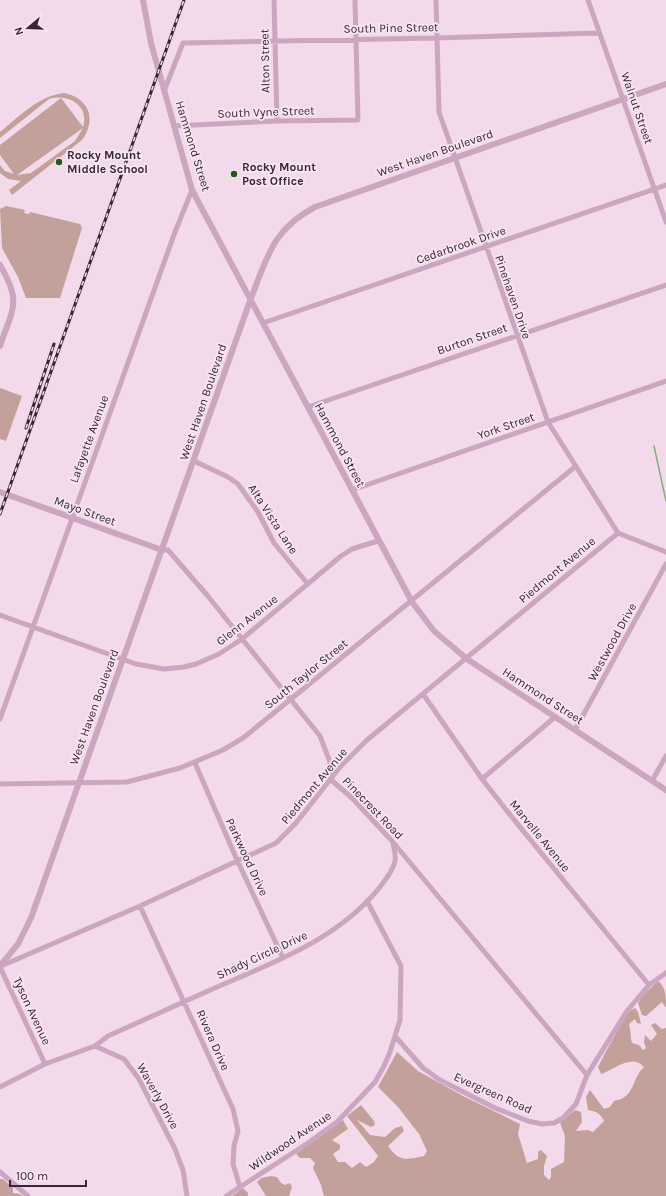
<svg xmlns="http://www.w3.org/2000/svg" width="666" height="1196" font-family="Karla,sans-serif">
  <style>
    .green { fill: #c3a099; fill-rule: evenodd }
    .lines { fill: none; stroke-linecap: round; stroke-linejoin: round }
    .stream { stroke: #7eb277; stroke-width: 1.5 }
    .minor { stroke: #cca5c0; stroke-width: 5 }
    .tertiary { stroke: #cca5c0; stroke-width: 6 }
    .rail-casing { stroke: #372734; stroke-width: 3 }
    .rail { stroke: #fae6f3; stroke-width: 1.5; stroke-dasharray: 4.5; stroke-linecap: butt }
    .poi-dot { fill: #205b1a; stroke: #fae6f3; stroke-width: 1.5 }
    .labels { text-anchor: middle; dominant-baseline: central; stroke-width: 3.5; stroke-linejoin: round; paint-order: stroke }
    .street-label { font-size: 12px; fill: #372734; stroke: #fae6f3 }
    .poi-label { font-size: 12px; font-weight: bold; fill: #372734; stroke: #fae6f3; text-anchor: start }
  </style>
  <rect width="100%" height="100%" fill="#f3daea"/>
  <path class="green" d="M64 93C89 98 97 119 82 140L12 195 9 190 21 181 8 179 0 173V165L5 171 14 174 0 155V145L61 98 83 127C90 105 67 93 49 99L0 138V132C20 116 38 96 64 93ZM83 128 75 141 31 173 17 175Z
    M6 206 25 210 24 213 29 214 30 212 80 224 82 228 60 298H26L18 277 2 248 0 209Z
    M0 388 22 396 6 441 0 439Z
    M658 981C666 987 666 997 666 1008L662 1002 646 1016 642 1015 638 1003 642 996Z
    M635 1008 638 1012 641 1024 637 1023 635 1019 629 1024C631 1031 630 1037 632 1043L639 1045 643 1050 646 1048 644 1042 645 1035 651 1041 657 1034 651 1025 655 1023 662 1029 666 1028V1196H324L321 1185 313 1168 315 1163 310 1158H300L296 1154 343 1120 348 1129 332 1140 340 1145V1149L333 1154 338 1162H345L352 1168 360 1162 366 1167 374 1162 378 1156 347 1116 361 1105 374 1121 375 1125 371 1127 357 1120 370 1135 385 1137 395 1128 402 1126 404 1131 388 1146C399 1162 406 1160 424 1156L427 1151 419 1134 398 1107 378 1087 397 1052 418 1071 463 1096 520 1124 518 1134 527 1163 538 1159V1152L541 1150 547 1156 544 1166V1175L549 1180 551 1177V1169L564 1162 565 1136 560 1123 575 1110 581 1112 582 1122 576 1131 588 1130 593 1132 604 1121C601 1114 596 1111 588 1110L586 1097 590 1090 604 1109 610 1107 614 1101C636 1097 631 1079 644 1067 632 1053 615 1069 601 1074L598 1067 605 1053 628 1012Z
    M271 1176 277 1177 281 1183 285 1185 290 1183 292 1187 289 1196H266L257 1182 261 1178Z
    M0 1179H3L13 1188V1193L20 1194 23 1196H0Z
    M243 1188 248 1193V1196H232Z"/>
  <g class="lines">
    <path class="stream" d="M654 446 666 501"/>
    <path class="minor" d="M274 0 277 121
      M436 0 439 112 548 422 618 533 666 552
      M588 0 666 222
      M164 91 183 43 436 38 599 33
      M174 126 277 121 358 120 355 0
      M263 323 666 185
      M308 407 666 285
      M194 461 228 477 238 484 258 512 274 543 307 583
      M352 490 666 381
      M162 550H168L207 595 320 736 330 762V779L352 798 392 841 587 1075
      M0 615 136 664 164 669 184 667 196 664 219 654 242 639 341 556 352 549 378 541
      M423 694 482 779 507 811 649 985
      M0 719 175 232 192 190
      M575 730 666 564
      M195 763 237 860 283 958
      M482 779 555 717
      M652 781 666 756
      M0 784 127 782 180 768 223 750 243 738 291 699 576 466
      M140 906 233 1109 238 1131 234 1146 233 1164 240 1187
      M1 966 140 906 276 843 296 823 340 767 367 740 618 533
      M0 967 45 1064
      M395 1036 423 1068 440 1080 495 1108 528 1121 542 1124 554 1123 563 1118 576 1104 587 1075 627 1011 649 985 666 973
      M95 1046 124 1059 139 1079 175 1149 183 1170 187 1196
      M0 1087 45 1064 95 1046 108 1036C141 1021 174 1006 208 991 269 964 337 941 380 887 386 879 393 871 395 861 396 855 394 849 393 843
      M0 1172 28 1196
      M226 1196 308 1143 337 1122 375 1082 384 1066 390 1052 400 1020 401 966 367 901"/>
    <path class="tertiary" d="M143 0 151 43 192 190 412 602 434 631 467 659 666 790
      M0 265C22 303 13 307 0 346
      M0 492 162 550
      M0 966 18 944 31 918 251 298C268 256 272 230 315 207L666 84"/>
    <g class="rail-casing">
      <path id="rail" d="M26 428 54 344
        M0 514 184 0"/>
    </g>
    <use href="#rail" class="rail"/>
  </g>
  <g class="poi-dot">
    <circle cx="59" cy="162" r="4"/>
    <circle cx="234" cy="174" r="4"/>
  </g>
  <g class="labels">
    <g class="street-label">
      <text transform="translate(391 28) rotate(-1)">South Pine Street</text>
      <text transform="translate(265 61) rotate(-91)">Alton Street</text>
      <text transform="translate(637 108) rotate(71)">Walnut Street</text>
      <text transform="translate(266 112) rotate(-2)">South Vyne Street</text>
      <text transform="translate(193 146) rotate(73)">Hammond Street</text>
      <text transform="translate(435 153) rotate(-19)">West Haven Boulevard</text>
      <text transform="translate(461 245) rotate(-19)">Cedarbrook Drive</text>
      <text transform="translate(513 297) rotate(71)">Pinehaven Drive</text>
      <text transform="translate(472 339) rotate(-19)">Burton Street</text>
      <text transform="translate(203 402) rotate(-71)">West Haven Boulevard</text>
      <text transform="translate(506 426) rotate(-19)">York Street</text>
      <text transform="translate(89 439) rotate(-70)">Lafayette Avenue</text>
      <text transform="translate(340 445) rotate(62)">Hammond Street</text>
      <text transform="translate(85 511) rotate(20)">Mayo Street</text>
      <text transform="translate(273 519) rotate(57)">Alta Vista Lane</text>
      <text transform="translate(557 570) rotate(-40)">Piedmont Avenue</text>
      <text transform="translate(247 620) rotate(-38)">Glenn Avenue</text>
      <text transform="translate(612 642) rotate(-61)">Westwood Drive</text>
      <text transform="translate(306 674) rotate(-39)">South Taylor Street</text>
      <text transform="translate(543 696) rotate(33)">Hammond Street</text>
      <text transform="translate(94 707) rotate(-70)">West Haven Boulevard</text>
      <text transform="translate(314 786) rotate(-50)">Piedmont Avenue</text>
      <text transform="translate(373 808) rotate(46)">Pinecrest Road</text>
      <text transform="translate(540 836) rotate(51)">Marvelle Avenue</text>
      <text transform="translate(247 857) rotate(65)">Parkwood Drive</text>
      <text transform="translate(262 955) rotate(-25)">Shady Circle Drive</text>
      <text transform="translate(32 1011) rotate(65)">Tyson Avenue</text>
      <text transform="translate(213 1040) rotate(66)">Rivera Drive</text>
      <text transform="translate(493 1093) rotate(24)">Evergreen Road</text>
      <text transform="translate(158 1096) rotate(61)">Waverly Drive</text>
      <text transform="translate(290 1141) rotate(-34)">Wildwood Avenue</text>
    </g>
    <g class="poi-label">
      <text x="67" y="155">Rocky Mount<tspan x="67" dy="14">Middle School</tspan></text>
      <text x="242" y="167">Rocky Mount<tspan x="242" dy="14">Post Office</tspan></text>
    </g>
  </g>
  <g transform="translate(28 28) rotate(251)" stroke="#fae6f3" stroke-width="3" paint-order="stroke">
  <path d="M0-3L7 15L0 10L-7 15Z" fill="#372734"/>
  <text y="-6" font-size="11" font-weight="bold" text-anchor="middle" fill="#372734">N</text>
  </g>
  <path d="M10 1180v6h76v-6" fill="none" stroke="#372734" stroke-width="2"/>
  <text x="16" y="1180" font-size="12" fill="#372734" stroke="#fae6f3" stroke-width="3" paint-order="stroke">100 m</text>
</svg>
